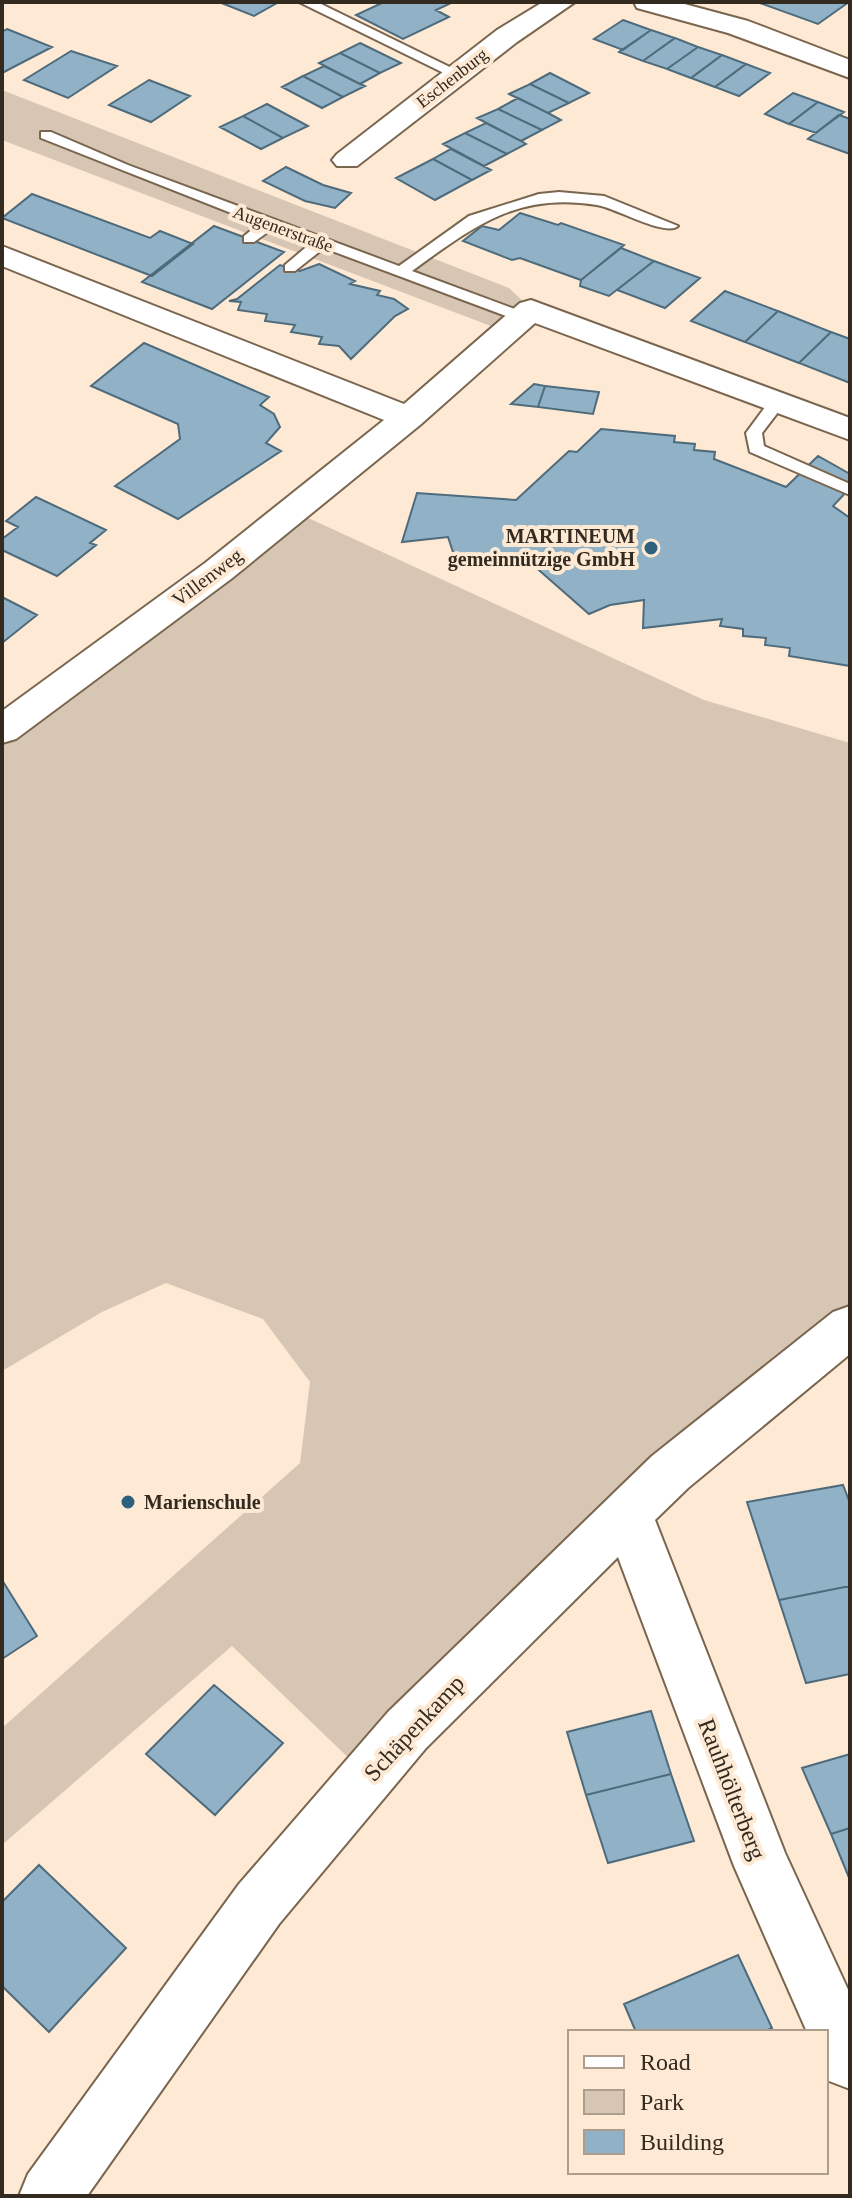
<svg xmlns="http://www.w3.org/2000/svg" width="852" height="2198" font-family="'Times New Roman',serif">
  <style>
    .green { fill: #d8c6b4 }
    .building { fill: #91b2c6; stroke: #4e6b7c; stroke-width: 2 }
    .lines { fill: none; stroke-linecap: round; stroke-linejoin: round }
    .service-casing { stroke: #7a654e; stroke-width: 4 }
    .minor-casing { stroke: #7a654e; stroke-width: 4 }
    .service { fill: #fff; fill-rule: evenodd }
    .minor { fill: #fff; fill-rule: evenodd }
    .poi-dot { fill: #2c607d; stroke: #fde9d4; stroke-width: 3 }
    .labels { text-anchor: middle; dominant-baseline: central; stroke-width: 8; stroke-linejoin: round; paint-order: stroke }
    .far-street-label { font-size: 18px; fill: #332a20; stroke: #fde9d4 }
    .poi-label { font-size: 20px; font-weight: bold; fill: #332a20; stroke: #fde9d4; text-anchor: end }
    .street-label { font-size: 20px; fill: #332a20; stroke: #fde9d4 }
    .near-street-label { font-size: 24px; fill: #332a20; stroke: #fde9d4 }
  </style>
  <rect width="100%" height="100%" fill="#fde9d4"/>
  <path class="green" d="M2 90 509 288 531 309 504 331 2 140Z
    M293 511 704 700 850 743V1319L357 1766 232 1646 2 1845V1728L300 1463 310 1382 263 1319 166 1283 102 1312 2 1371V731Z"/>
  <path class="building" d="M219 2H274L277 3 254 16Z
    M384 2H453L436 10 449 17 403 39 356 15Z
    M757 2H849L818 24Z
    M623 20 651 30 623 50 594 39Z
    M7 29 52 47 2 73V32Z
    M651 30 675 38 643 61 619 52Z
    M675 38 698 47 667 69 643 61Z
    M360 43 401 63 380 73 340 53Z
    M698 47 722 55 691 78 667 69Z
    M71 51 117 66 68 98 24 80Z
    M340 53 380 73 360 84 319 63Z
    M722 55 746 64 715 87 691 78Z
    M746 64 770 73 739 96 715 87Z
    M324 66 360 84 365 86 343 97 303 76Z
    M550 73 589 93 569 103 530 84Z
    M303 76 343 97 322 108 282 87Z
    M149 80 190 96 151 122 109 105Z
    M530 84 569 103 548 113 509 94Z
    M793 93 818 102 789 124 765 114Z
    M518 98 548 113 561 120 542 130 498 109Z
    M818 102 844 112 816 133 789 124Z
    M267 104 308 126 283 138 243 116Z
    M498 109 542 130 521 141 477 118Z
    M839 115 850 119V154L808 139Z
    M243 116 283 138 261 149 220 127Z
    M486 123 521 141 526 144 507 154 465 133Z
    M465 133 507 154 484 166 443 144Z
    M451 149 491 170 472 180 433 159Z
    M433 159 472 180 435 200 396 178Z
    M286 167 323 185 351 193 335 208 305 201 263 181Z
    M32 194 150 238 160 231 193 244 152 276 2 218Z
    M520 213 558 225 561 223 624 245 581 280 520 258 512 260 463 241 482 226 499 230Z
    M214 226 284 252 212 309 142 282Z
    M621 248 654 261 609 296 580 286 581 280Z
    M654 261 700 278 665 308 617 290Z
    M319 264 355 281 350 284 380 291 377 295 394 299 408 309 395 316 351 359 339 346 319 344 322 337 291 332 295 325 265 321 267 314 238 310 241 302 229 301 237 299 280 265 300 271Z
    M725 291 778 311 745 342 691 321Z
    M778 311 831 332 799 363 745 342Z
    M831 332 850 339V383L799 363Z
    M144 343 269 397 260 405 274 414 280 427 266 443 281 451 178 519 115 486 180 439 178 424 91 386Z
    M534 384 545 386 538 407 511 404Z
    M545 386 599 392 593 414 538 407Z
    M601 429 675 436 674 442 695 444 694 450 715 452 714 459 786 487 818 456 850 474V488L833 506 850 518V666L789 656 790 648 765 645 766 638 743 636V629L720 626 722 619 643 628 644 600 610 605 589 614 524 557 514 559 512 554 456 561 448 537 402 542 417 493 516 500 569 451 577 452Z
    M36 497 106 530 90 543 96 545 57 576 2 550V539L18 527 6 521Z
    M2 597 37 615 2 643Z
    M843 1485 850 1503V1586L779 1600 747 1502Z
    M2 1580 37 1636 2 1659Z
    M850 1586V1674L806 1683 779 1600Z
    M214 1685 283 1743 215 1815 146 1754Z
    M651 1711 671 1774 586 1795 567 1732Z
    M850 1754V1828L831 1834 802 1768Z
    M671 1774 694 1841 608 1863 586 1795Z
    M850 1828V1880L831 1834Z
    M39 1865 126 1948 49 2032 2 1986V1902Z
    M738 1955 772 2028 764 2032H636L624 2004Z"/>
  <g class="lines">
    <g class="service-casing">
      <path id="service" d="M299 2H317L464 74 452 77Z
        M41 132H51L128 165 399 266 469 216 539 194 559 192 604 196 678 226C665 237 616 208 597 205 517 192 474 226 412 271L528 314V320L522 322 324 248 295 271H285V265L311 243 272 229 254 242H244V236L259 224 41 138Z
        M777 398 785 403 762 433 764 446 850 484V495L750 452 746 433 771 399Z"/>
    </g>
    <g class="minor-casing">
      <path id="minor" d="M543 2H575L517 42 357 166H337L332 160 337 154 497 30Z
        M634 2H677L748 21 850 60V78L728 33 637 8Z
        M2 246 404 404 520 303 531 300 850 418V440L535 323 420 425 231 579 16 739 2 743V711L205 563 384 420 2 266Z
        M850 1306V1354L688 1488 655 1520 785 1853 850 1994V2089L829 2081 826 2032H807L734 1866 618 1557 426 1748 279 1924 87 2196H19L28 2174 239 1884 388 1712 652 1456 833 1312Z"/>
    </g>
    <use href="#service" class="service"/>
    <use href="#minor" class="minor"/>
  </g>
  <g class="poi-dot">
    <circle cx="651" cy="548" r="8"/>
    <circle cx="128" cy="1502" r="8"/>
  </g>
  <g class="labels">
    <g class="far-street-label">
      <text transform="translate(452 78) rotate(-38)">Eschenburg</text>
      <text transform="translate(283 229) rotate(20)">Augenerstraße</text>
    </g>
    <g class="poi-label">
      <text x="635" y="536">MARTINEUM<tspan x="635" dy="23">gemeinnützige GmbH</tspan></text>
      <text x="144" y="1502" text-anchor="start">Marienschule</text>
    </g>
    <g class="street-label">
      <text transform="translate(207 577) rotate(-37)">Villenweg</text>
    </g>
    <g class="near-street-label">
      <text transform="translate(414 1728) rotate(-47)">Schäpenkamp</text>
      <text transform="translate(732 1789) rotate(69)">Rauhhölterberg</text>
    </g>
  </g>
  <rect width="852" height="2198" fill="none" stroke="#332a20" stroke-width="8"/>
  <rect x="568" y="2030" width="260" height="144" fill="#fde9d4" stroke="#ac9d8c" stroke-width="2"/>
  <rect x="584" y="2056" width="40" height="12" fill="#ffffff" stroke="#ac9d8c" stroke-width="2"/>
  <text x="640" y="2070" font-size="24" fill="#332a20">Road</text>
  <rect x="584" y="2090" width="40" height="24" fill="#d8c6b4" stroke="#ac9d8c" stroke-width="2"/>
  <text x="640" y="2110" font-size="24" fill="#332a20">Park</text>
  <rect x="584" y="2130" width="40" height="24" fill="#91b2c6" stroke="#ac9d8c" stroke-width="2"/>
  <text x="640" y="2150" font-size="24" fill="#332a20">Building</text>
</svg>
